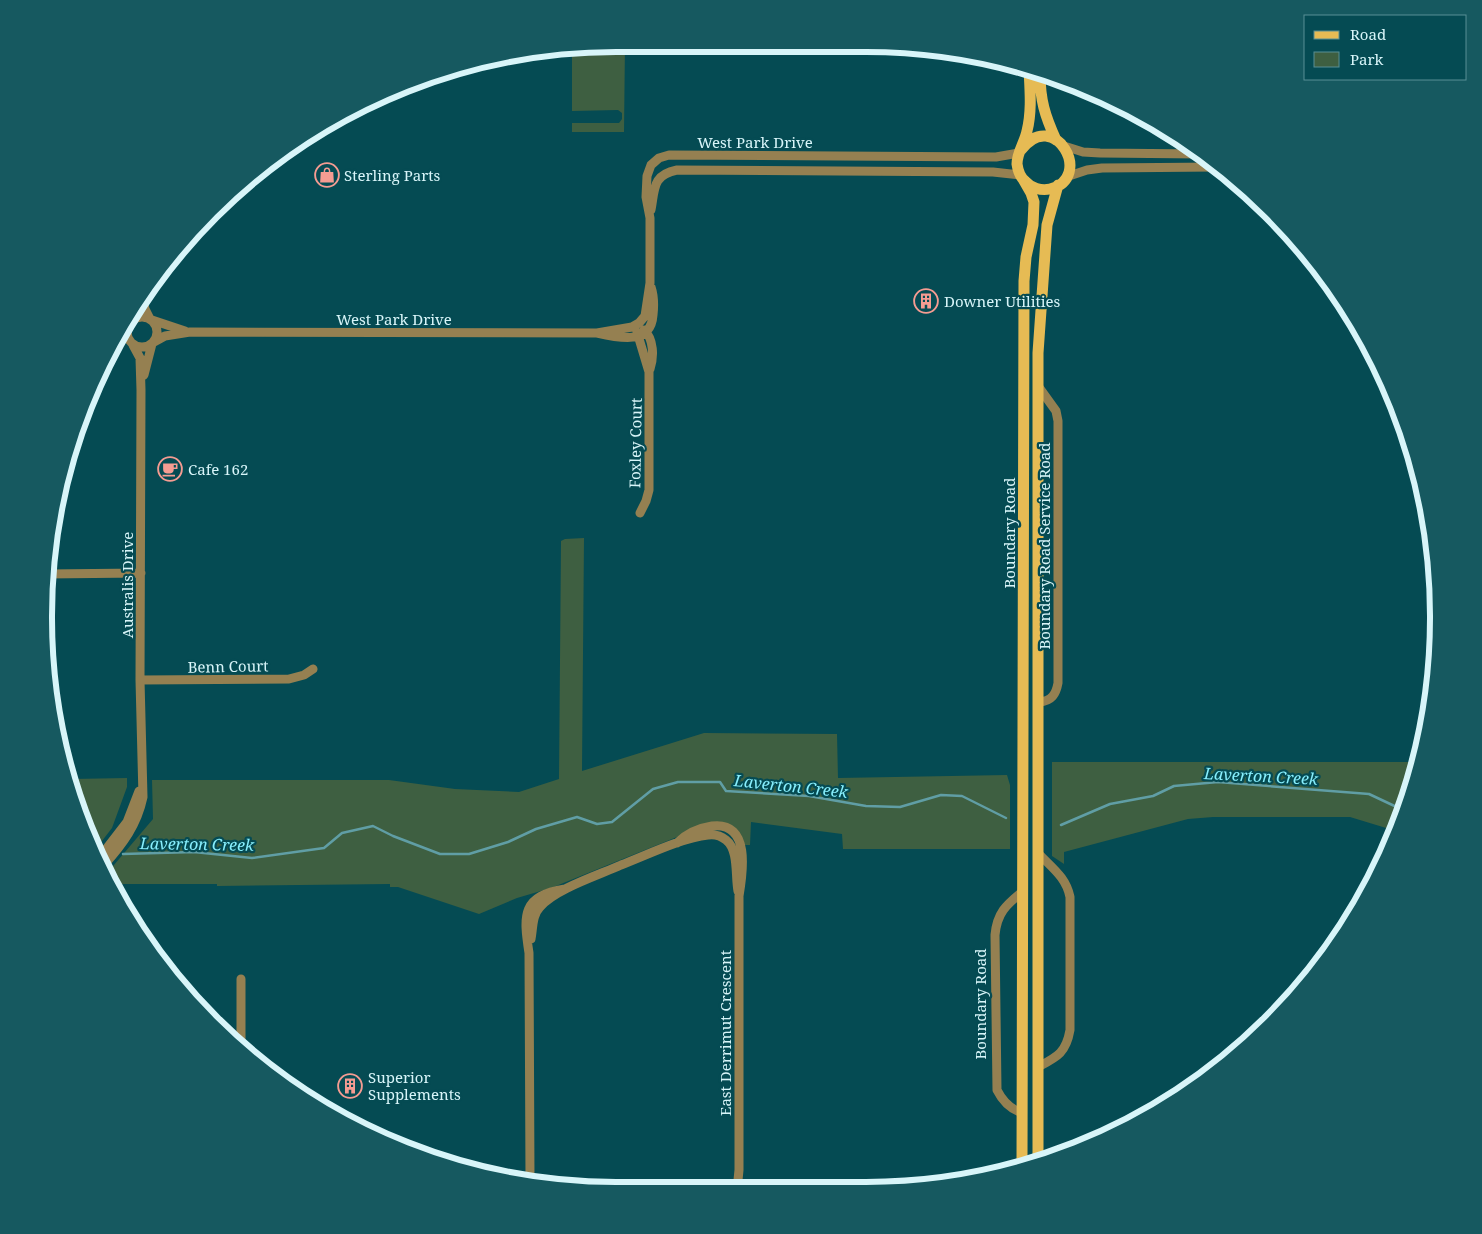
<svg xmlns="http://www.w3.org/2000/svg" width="1482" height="1234" font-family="'Noto Serif',serif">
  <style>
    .green { fill: #3e5f41 }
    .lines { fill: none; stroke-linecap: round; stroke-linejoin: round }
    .stream { stroke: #609ea5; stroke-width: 2.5 }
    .minor { stroke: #958051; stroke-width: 9 }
    .major { stroke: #e6bb54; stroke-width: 11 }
    .labels { text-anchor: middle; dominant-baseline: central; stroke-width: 4.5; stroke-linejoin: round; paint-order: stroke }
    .street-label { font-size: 15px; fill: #d8f5f9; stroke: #054b53 }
    .poi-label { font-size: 15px; fill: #d8f5f9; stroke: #054b53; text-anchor: start }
    .water-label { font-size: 16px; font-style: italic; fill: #87effd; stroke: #054b53 }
    .rim { fill: none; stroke: #d8f5f9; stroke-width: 6 }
  </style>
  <rect width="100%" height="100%" fill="#054b53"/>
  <path class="green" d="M617 44H625L624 132H572V123H619L622 119V113L618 110 572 111V50Z
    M584 538 582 771 704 733 837 734 838 778 1007 775 1010 785V849H843L842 834 751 822 750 845H745C741 832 728 822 714 822L551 888 517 898 479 914 398 887H390V884L217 886V884H115L108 872 153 819 152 780H389L455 789 519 792 559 779 561 541 565 539Z
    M1052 762H1417L1396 831 1350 817H1213L1188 819 1064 852V864L1052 856Z
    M127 778V787L112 828 95 850 88 837 72 779Z"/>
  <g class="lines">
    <path class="stream" d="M1061 825 1110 804 1153 796 1174 786 1218 782 1369 794 1403 810
      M123 854 194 852 252 858 324 848 342 833 373 826 393 836 440 854H469L508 842 536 829 577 817 597 824 612 822 653 789 678 782H720L726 791 809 796 866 806 900 807 941 795 962 796 1006 818"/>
    <path class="minor" d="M1064 146 1083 152 1100 153 1200 154
      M1066 177 1087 170 1102 168 1216 167
      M651 210C655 189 652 175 677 170L993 172 1020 175
      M142 296 145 309 150 319
      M127 332a15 15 0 1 1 30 0a15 15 0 1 1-30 0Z
      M132 320 135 308
      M152 320 185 331
      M644 330C654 339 654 357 650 369
      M637 332 649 372V490L646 501 640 513
      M597 333 632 327 639 323 645 316 650 283V218L646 197 647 176 651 165 659 158 669 155 996 157 1019 153
      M154 342 165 336 190 332 597 333C619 338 651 345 653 315 654 306 654 296 651 287
      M144 375 152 344
      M1038 386 1056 411 1058 421V683C1056 694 1052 701 1039 702
      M46 574 141 573
      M140 680 289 679 304 675 313 669
      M677 843C686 834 699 828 712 826 751 821 743 872 739 896V1170L737 1190
      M100 857 127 822 139 791
      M104 865C123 844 137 825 143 797L140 680 141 390 140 358 133 345
      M531 939C533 929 532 915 540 907 555 889 599 875 621 865 647 855 681 838 708 835 714 834 721 836 726 840 739 850 735 876 738 891
      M241 1049V979
      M1038 1067C1057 1057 1066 1053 1070 1030V897C1066 877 1052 868 1038 853
      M1022 1113C1010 1109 1003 1102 997 1090L995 935C997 913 1006 905 1022 892
      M530 1179 529 953C523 914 522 896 565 889"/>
    <path class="major" d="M1040 73C1040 100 1045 116 1056 140
      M1021 150C1054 106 1095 178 1050 189 1041 191 1031 188 1025 181 1020 177 1018 171 1017 164 1017 152 1025 142 1027 131 1032 111 1030 90 1029 69
      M1038 1161V353L1047 225 1058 185
      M1022 1165 1024 281 1026 257 1033 225 1034 202 1031 193 1023 179"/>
  </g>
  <defs>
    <g id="shop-ring" transform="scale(1.25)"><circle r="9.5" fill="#054b53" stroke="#f59c92" stroke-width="1.5"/><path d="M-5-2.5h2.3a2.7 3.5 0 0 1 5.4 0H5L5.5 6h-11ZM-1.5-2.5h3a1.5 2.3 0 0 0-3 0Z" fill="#f59c92"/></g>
    <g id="building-ring" transform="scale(1.25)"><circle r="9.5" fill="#054b53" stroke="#f59c92" stroke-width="1.5"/><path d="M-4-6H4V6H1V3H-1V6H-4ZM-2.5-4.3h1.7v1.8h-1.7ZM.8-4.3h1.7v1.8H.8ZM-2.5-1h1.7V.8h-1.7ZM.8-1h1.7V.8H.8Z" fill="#f59c92"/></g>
    <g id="cafe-ring" transform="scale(1.25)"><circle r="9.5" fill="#054b53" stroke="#f59c92" stroke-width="1.5"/><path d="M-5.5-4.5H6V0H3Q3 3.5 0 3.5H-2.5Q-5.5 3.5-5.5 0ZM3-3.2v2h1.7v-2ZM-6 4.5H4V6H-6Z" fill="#f59c92"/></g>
  </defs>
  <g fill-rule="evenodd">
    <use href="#shop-ring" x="327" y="175"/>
    <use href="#building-ring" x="926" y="301"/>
    <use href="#cafe-ring" x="170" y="469"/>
    <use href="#building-ring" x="350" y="1086"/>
  </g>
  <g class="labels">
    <g class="street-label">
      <text x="755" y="142">West Park Drive</text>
      <text x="394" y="319">West Park Drive</text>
      <text transform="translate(635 443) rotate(-89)">Foxley Court</text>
      <text transform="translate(1009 533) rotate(-90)">Boundary Road</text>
      <text transform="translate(1044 546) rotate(-90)">Boundary Road Service Road</text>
      <text transform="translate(127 585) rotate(-90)">Australis Drive</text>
      <text transform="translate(228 666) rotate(-1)">Benn Court</text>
      <text transform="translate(980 1004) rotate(-90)">Boundary Road</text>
      <text transform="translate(725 1033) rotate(-90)">East Derrimut Crescent</text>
    </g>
    <g class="poi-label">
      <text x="344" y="175">Sterling Parts</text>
      <text x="944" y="301">Downer Utilities</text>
      <text x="188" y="469">Cafe 162</text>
      <text x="368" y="1077">Superior<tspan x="368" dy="17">Supplements</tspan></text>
    </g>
    <g class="water-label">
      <text transform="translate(1261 776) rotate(3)">Laverton Creek</text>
      <text transform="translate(791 786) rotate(6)">Laverton Creek</text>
      <text transform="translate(197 844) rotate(1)">Laverton Creek</text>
    </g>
  </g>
  <path d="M0 0H1482V1234H0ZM616 52H866A564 564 0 0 1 1430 616V618A564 564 0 0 1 866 1182H616A564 564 0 0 1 52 618V616A564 564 0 0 1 616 52Z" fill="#165960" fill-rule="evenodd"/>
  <path class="rim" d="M616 52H866A564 564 0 0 1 1430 616V618A564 564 0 0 1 866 1182H616A564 564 0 0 1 52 618V616A564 564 0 0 1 616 52Z"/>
  <rect x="1304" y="15" width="162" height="65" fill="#054b53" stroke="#598f95"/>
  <rect x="1314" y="31" width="25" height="8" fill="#e6bb54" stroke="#598f95"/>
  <text x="1350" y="40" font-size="15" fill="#d8f5f9">Road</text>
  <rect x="1314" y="52" width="25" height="15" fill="#3e5f41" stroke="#598f95"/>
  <text x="1350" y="65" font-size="15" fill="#d8f5f9">Park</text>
</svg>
